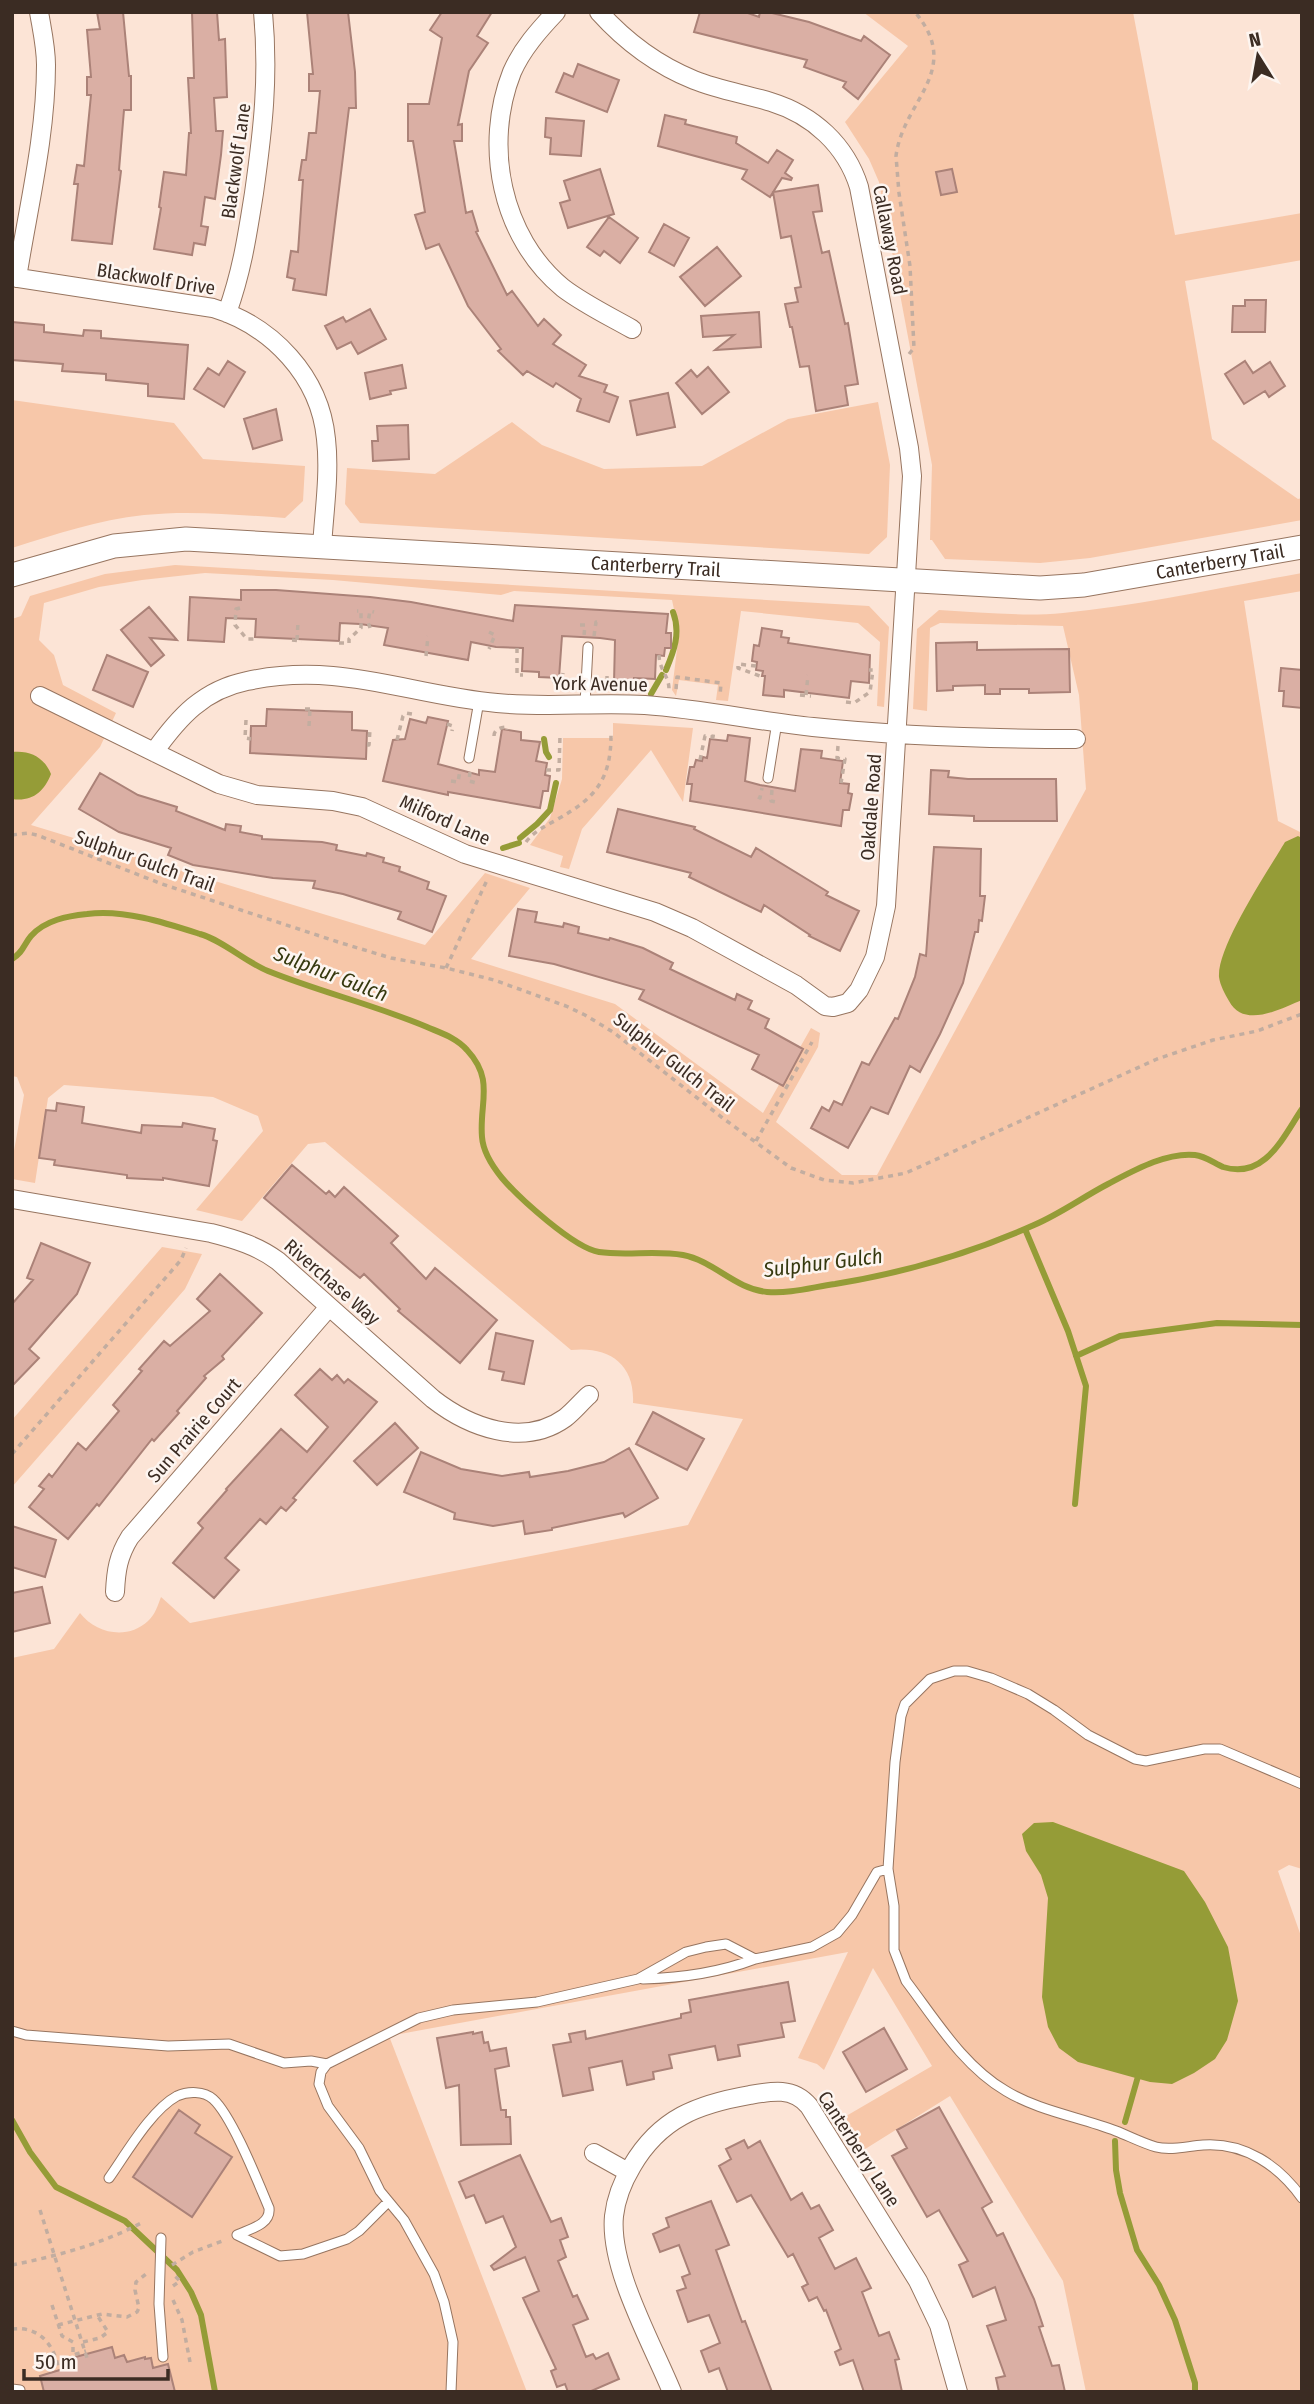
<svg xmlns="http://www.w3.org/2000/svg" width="1314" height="2404" font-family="'Fira Sans Condensed',sans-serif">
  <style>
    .green { fill: #f7c7a9 }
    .water { fill: #959c37 }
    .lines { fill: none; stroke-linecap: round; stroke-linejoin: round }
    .stream { stroke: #959c37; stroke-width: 6 }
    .building { fill: #daafa4; stroke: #ab8278; stroke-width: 2 }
    .service-casing { stroke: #977560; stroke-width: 11 }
    .minor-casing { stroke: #977560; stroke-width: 20 }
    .tertiary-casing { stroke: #977560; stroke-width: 25 }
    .path { stroke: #c2ada0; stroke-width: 3.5; stroke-dasharray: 5 5; stroke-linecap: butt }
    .service { stroke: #fff; stroke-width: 9 }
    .minor { stroke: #fff; stroke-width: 18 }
    .tertiary { stroke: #fff; stroke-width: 23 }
    .labels { text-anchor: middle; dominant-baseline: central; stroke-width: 5; stroke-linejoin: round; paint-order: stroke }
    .street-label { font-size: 19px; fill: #3b2c23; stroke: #fdf5f0 }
    .water-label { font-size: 21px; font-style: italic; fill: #36390f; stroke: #fdf5f0 }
  </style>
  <rect width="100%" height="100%" fill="#fce4d6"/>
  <path class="green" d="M863 12H1133L1175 235 1302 213V260L1185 281 1212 439 1298 499 1302 498V520L1090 558 1040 563 945 559 932 540H930L932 465 879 182 869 159 845 122 908 46Z
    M12 400 174 423 203 459 305 466 303 501 285 518C238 515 191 510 144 515 98 520 56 534 12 548Z
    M878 402 890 465 887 537 869 554 360 523 345 504 347 468 435 474 512 422 542 445 604 469 702 466 788 419Z
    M175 565 869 606 889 627 884 707 877 706 880 642 858 623 741 611 728 701 716 700 718 685 679 680 676 696 672 690 679 633 672 600 514 591 501 595 333 580 205 573 142 580 99 587 44 603 39 640 54 655 63 685 116 713 100 747 31 825 425 945 485 873 530 888 471 959 615 1004 763 1113 811 1028 820 1033 818 1047 776 1122 842 1175H877L1086 789 1079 695 1063 626 940 623 930 628 927 711 913 709 917 629 939 610C980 612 1022 617 1063 613 1143 605 1223 587 1302 573V591L1244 601 1278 821 1302 833V1869L1289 1865 1278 1871 1302 1939V2392H1086L1063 2281 950 2096 862 2151 841 2119 932 2066 873 1968 824 2070 817 2064 798 2058 848 1952 389 2036 527 2392H12V1658L54 1649 80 1613C96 1634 128 1640 148 1621 155 1615 158 1605 161 1597L190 1623 688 1525 743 1419 633 1403C635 1363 608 1346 571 1350L325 1142 308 1144 242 1221 196 1210 263 1131 258 1116 213 1097 64 1085 48 1098 35 1183 12 1179V1162L24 1095 17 1077 12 1076V619L21 616 30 596 105 574Z
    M613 723 693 728 683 802 651 750 582 829 569 869 560 867 563 856 530 845 550 818 562 779 563 738H613Z
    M162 1247 202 1254 185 1289 12 1487V1420Z"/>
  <path class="water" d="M12 752C30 750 44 757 51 774 44 792 32 802 12 799Z
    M1298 836 1302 838V1000C1280 1009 1244 1029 1229 1001 1225 994 1220 985 1219 977 1217 946 1268 871 1285 842Z
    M1053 1822 1184 1871 1205 1902 1228 1947 1238 2001 1227 2040 1215 2059 1194 2073 1172 2084 1150 2082 1078 2062 1059 2048 1048 2027 1042 1997 1048 1898 1041 1875 1026 1851 1022 1834 1034 1823Z"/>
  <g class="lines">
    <path class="stream" d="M666 670C674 651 681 633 673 612
      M651 694 662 675
      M544 739 546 752 549 757
      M520 838 537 824 550 810 556 783
      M503 848 519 843
      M12 959C23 953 24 944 31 936 45 920 68 916 87 914 124 909 166 923 200 934 224 941 244 961 268 971 320 992 375 1005 427 1027 441 1033 457 1038 467 1050 495 1080 479 1103 482 1137 483 1151 493 1167 502 1178 519 1198 574 1248 599 1252 626 1256 656 1250 683 1255 714 1261 735 1289 767 1292 790 1294 813 1287 835 1284 903 1273 971 1253 1034 1225 1060 1214 1083 1197 1108 1184 1133 1171 1166 1152 1195 1155 1205 1156 1214 1163 1223 1167 1265 1180 1283 1137 1302 1109
      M1025 1229 1068 1331 1086 1386 1075 1504
      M1076 1356 1120 1336 1217 1323 1302 1325
      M12 2120 30 2152 56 2187 125 2221 177 2270 191 2292 201 2315 215 2392
      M1125 2122 1139 2073
      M1115 2141 1116 2170 1120 2193 1137 2250 1159 2285 1175 2320 1195 2383V2392"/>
  </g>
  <path class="building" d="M97 12H123L129 76H131V110H124L119 170 121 171 112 244 72 240 78 184H74L77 165 84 166 91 95H87V77H91L87 30 100 29Z
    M192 12H217L219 40 225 39 227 97 214 98 216 131H223L221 155 215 199 205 197 201 226 208 227 205 245 194 243 192 255 154 249 161 208 159 207 164 172 186 175 189 133H191L188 78H194Z
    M307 12H348L355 72 356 108H349L326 295 293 290 295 279 287 277 291 251 298 252 303 180H299L302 160H306L309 133H316L320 91H309V74H313Z
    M442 12H492L477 36 488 43 469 71 458 125 462 124V141H454L466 213 472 211 478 231 476 232 507 295 512 291 538 326 544 319 561 335 553 344 586 365 579 376 607 385 604 392 618 397 609 422 577 411 581 399 556 383 553 387 527 371 523 375 498 351 501 349 468 306 439 244 426 249 415 215 425 212 413 141H408V104H429L442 38 430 30Z
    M700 12H745L759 17 760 12H768L809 22 861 41 864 36 890 55 858 99 843 87 846 82 804 67 807 60 694 32Z
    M578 64 619 80 607 112 556 92 564 73 573 77Z
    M665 115 686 120 685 124 737 137 736 143 768 163 777 150 793 160 785 173 792 178 791 180 782 178 770 197 742 179 747 170 658 146Z
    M546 118 584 121 581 156 550 154 551 138 545 137Z
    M600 169 614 214 568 228 560 203 570 200 564 181Z
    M952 169 957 192 941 195 936 172Z
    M818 185 822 211 813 212 822 253 829 251 845 324 848 323 858 384 845 386 848 405 816 411 809 366 800 367 792 327H790L785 304 798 302 795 288 801 287 791 236 781 238 773 192Z
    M609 217 638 238 620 263 604 251 600 256 587 247Z
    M664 224 689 238 674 266 649 252Z
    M717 247 741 276 705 306 680 277Z
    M1245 300H1266L1265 332H1232L1233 306H1245Z
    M370 309 386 339 358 354 351 342 337 349 325 326 343 317 346 322Z
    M759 312 761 347 715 350 734 335 703 337 701 316Z
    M12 322 44 325V332L83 336 84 330 101 331V338L188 345 184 399 148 396V384L106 380V374L62 371 63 364 12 360Z
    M228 361 245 372 224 407 194 389 208 368 219 375Z
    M1245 361 1253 373 1270 362 1285 386 1269 397 1265 391 1244 404 1225 374Z
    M402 365 406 388 390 391 391 394 370 399 365 373Z
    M708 367 729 392 702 414 676 383 691 370 697 377Z
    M668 393 675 427 637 435 630 401Z
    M276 409 282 440 253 449 244 419Z
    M408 425 409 459 373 461 372 441H378L377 426Z
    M241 590H276L370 597 411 602 513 621 515 605 668 614 666 633H671V648H665L664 656 656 655 655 679 634 678V683H614L615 640 600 638 562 636 559 678 539 677V672L522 671 523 648 496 647 471 642 468 660 384 645 388 628 360 624 340 623 339 641 255 637 256 619 226 618 224 642 188 640 190 597 241 600Z
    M149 607 177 640 150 638 164 655 151 666 121 630Z
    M762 628 782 631 781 637 789 638 788 643 870 655 869 683 851 681 849 698 784 690V697L763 695 765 676H762L763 671 756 670 757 662 752 661 754 645 759 646Z
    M977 642V650L1069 649 1070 692 1029 693V689H1000V694H985V685L953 686V690L937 691 936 643Z
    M107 655 148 672 133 707 93 690Z
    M1281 668 1302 670V708L1283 706 1284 691H1279Z
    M267 709 352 712V730L367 731 366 759 250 753 251 726H266Z
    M428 717 448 721 438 764 479 775V770L495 772 502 729 521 732V740L540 742 536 761 547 763 545 775 550 776 548 791H543L540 808 448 792V795L383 781 393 740 405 739 410 719 426 723Z
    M728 735 750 738 745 781 760 785 795 791 801 749 822 751 821 758 843 761 840 783 849 784 848 793 852 794 849 810H843L841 826 690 801 692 784H687L690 767H694L696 760 702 761 703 757 707 758 710 739 727 741Z
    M931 770 949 771 948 777 968 779H1056L1057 821H974V816L929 814Z
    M100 773 138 795 177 807 176 811 225 830 226 824 241 826 240 832 262 836V839L322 842 337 845 336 850 366 856 367 853 384 858 383 862 400 867 399 871 429 882 427 889 446 896 432 932 398 919 401 912 343 894 313 888 315 881 273 878 193 865 168 855 171 848 119 832 79 809Z
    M618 809 695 827 694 829 751 857 756 848 828 892 826 895 859 911 840 951 809 936 810 935 764 905 761 912 689 877 691 873 607 852Z
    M934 847 981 849 980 896H985L982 921 979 920 978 932H975L963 983 940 1034 920 1072 910 1066 888 1114 871 1107 848 1148 811 1128 822 1107 829 1111 834 1101 842 1105 862 1062 869 1065 895 1018 898 1019 915 977 920 954 926 956Z
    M518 909 537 912 535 922 563 927 564 923 579 927 578 933 609 940 610 938 643 948 673 963 670 969 735 1000 737 994 752 1001 748 1009 769 1019 765 1028 803 1049 783 1086 752 1069 759 1055 639 999 644 990 554 964 509 956Z
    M57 1103 84 1107 82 1123 141 1133 142 1125 182 1127 183 1123 215 1129 213 1140 217 1141 209 1186 163 1178V1180L127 1178V1175L54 1165 55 1160 39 1158 46 1110 56 1111Z
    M292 1165 326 1194 329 1191 335 1197 344 1187 398 1236 391 1243 426 1279 435 1268 497 1320 460 1363 398 1311 400 1309 364 1274 360 1278 264 1198Z
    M41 1243 90 1263 77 1294 29 1349 39 1358 12 1386V1304L33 1280 27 1278Z
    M220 1274 262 1313 222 1356 224 1359 204 1376 206 1378 177 1411 179 1413 154 1441 152 1439 99 1506 97 1504 68 1539 29 1507 44 1489 39 1486 49 1474 52 1477 78 1443 86 1450 119 1411 113 1405 142 1371 139 1369 164 1341 170 1346 210 1311 197 1299Z
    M496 1333 533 1341 524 1384 502 1380 504 1372 489 1369Z
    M320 1369 332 1380 337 1375 344 1383 348 1379 377 1402 293 1498 296 1500 286 1511 281 1507 266 1524 260 1519 225 1558 239 1570 214 1598 173 1563 203 1528 198 1523 227 1490 226 1489 281 1429 307 1452 328 1427 295 1395Z
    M653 1412 704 1439 687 1470 636 1444Z
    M395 1423 418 1448 377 1485 354 1461Z
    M629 1448 658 1498 625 1517 623 1513 552 1528V1530L525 1534 523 1521 493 1526 454 1519 455 1513 404 1492 421 1452 461 1469 502 1476 529 1472 530 1477 568 1471 604 1462Z
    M12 1526 56 1540 45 1577 12 1567Z
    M42 1587 50 1623 12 1632V1593Z
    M788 1982 795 2021 781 2023 784 2037 738 2045 740 2056 718 2060 715 2046 669 2055 672 2068 653 2072 654 2079 627 2085 622 2061 589 2068 593 2090 563 2096 553 2045 571 2042 569 2034 585 2031 586 2039 681 2018V2014L691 2012 689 2000Z
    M884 2028 907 2069 866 2092 843 2052Z
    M473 2032V2034L482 2032 484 2043 488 2042 490 2051 506 2048 509 2066 495 2069 501 2110H506V2117H510L511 2144 461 2145 459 2085 446 2088 437 2038Z
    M939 2107 992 2202 982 2208 997 2236 1003 2233 1034 2299 1043 2326 1039 2327 1052 2366 1059 2365 1065 2392H999L996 2378 1005 2376 987 2326 1006 2320 995 2287 973 2297 959 2265 968 2261 939 2210 927 2217 892 2156 907 2148 897 2130Z
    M179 2110 200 2125 195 2133 232 2157 192 2217 133 2177Z
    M744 2140 748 2148 760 2141 791 2200 802 2193 811 2209 819 2205 833 2230 819 2238 835 2269 856 2258 871 2288 862 2292 879 2336 889 2332 899 2359 895 2360 902 2392H864L853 2360 840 2365 835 2352 841 2349 826 2310 824 2311 817 2297 809 2301 802 2287 808 2284 793 2254 788 2257 751 2195 737 2202 719 2166 731 2159 726 2149Z
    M520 2155 551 2222 561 2218 568 2237 560 2240 566 2257 558 2261 573 2297 577 2295 588 2319 573 2325 586 2357 593 2354 596 2359 608 2353 619 2379 589 2392H568L565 2384 557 2387 551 2371 556 2369 523 2298 539 2291 525 2257 494 2270 491 2266 516 2247 503 2216 486 2223 474 2195 466 2198 459 2182Z
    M711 2201 729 2245 716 2250 742 2322 745 2321 772 2392H728L719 2368 709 2372 701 2351 720 2343 709 2315 688 2322 677 2291 686 2288 682 2277 690 2274 679 2245 660 2252 653 2234 669 2227 666 2218Z
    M112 2347 115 2358 124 2355 127 2362 145 2357V2359L151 2358 153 2368 168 2364 175 2392H44L40 2376 63 2369 61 2361Z"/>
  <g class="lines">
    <g class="service-casing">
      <path id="service" d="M585 704 588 647
        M469 758 479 701
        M768 778 777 722
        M1302 1784 1220 1749H1204L1146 1761 1135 1759 1088 1735 1054 1710 1028 1694 991 1678 967 1671H954L930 1679 905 1704 901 1716 895 1762 888 1869 894 1906V1950L906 1981C935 2019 963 2066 1006 2091 1039 2111 1080 2117 1116 2131 1129 2136 1142 2143 1156 2147 1171 2151 1188 2146 1203 2145 1245 2142 1279 2166 1302 2198
        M643 1979C679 1978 721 1972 755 1959
        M12 2031 26 2035 168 2046 229 2044 284 2063 311 2061 327 2064
        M109 2178C126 2154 151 2110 177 2096 188 2091 204 2091 213 2099 232 2116 258 2182 269 2208 271 2225 249 2229 237 2235
        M237 2235 280 2256 303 2254 347 2239 359 2231 388 2202
        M161 2238 159 2304 163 2357
        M12 2389 20 2390
        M451 2392 453 2342 444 2302 434 2274 404 2220 380 2191 359 2148 328 2106 319 2084 321 2072 327 2064 419 2018 453 2010 537 2002 638 1979 686 1952 706 1947 726 1944 755 1959 812 1947 837 1933 852 1915 877 1872 888 1869"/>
    </g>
    <g class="minor-casing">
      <path id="minor" d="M556 12C539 30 522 49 512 72 483 145 501 237 563 288 584 304 609 316 632 329
        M12 277 213 308C272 326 320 376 326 439 330 474 324 512 322 547
        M17 278C28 208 46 136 46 65 46 47 42 30 39 12
        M227 313C242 271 247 237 254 193 263 129 269 77 263 12
        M40 696 219 784 257 795 333 801 362 807 465 854 655 912 692 928 796 985 825 1006 833 1007 848 1003 859 990 875 957 886 906 912 476 909 448 859 187C846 145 813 115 771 102 745 94 719 90 694 80 657 65 626 42 599 12
        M154 752C179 717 203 690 247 681 340 661 408 695 497 703 546 708 596 702 645 705 701 709 757 721 813 727 900 736 989 739 1076 739
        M12 1199 211 1233C235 1239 258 1246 278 1261L433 1399C469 1427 523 1448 565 1418 574 1411 581 1402 589 1395
        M115 1592C116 1571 118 1556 130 1537L329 1307
        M594 2153 628 2172
        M672 2392C652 2343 609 2268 614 2216 616 2198 623 2181 632 2166 660 2118 698 2104 750 2095 772 2091 793 2087 809 2106L918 2281 939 2325 958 2392"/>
    </g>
    <g class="tertiary-casing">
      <g id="tertiary">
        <path id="s1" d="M12 575 114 546 186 539 1040 588 1084 585 1302 547"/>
      </g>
    </g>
    <path class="path" d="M909 354 914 348 910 266 899 193 896 156C903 100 964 71 915 12
      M240 608 236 609 235 625 247 639H256
      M580 625H585L584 636
      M370 628 368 622 370 611 374 612
      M489 632 495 635 489 649
      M594 636 596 622 601 623
      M292 640 302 641
      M297 640 298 622
      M339 643H349V639L361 628V611H357
      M517 648V675H523
      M659 655C659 669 669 676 669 689
      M426 656 428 636
      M756 666 738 664V668L760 676
      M607 676V679L612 685 619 686V683
      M554 678V682H562L563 673
      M676 689 677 677 721 683 720 696
      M800 695 811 696
      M806 695 808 675
      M846 702 854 703 870 692 873 670H869
      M305 709H315
      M246 720 245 738 251 739
      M447 724 453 726 452 731
      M309 726 310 709
      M494 736C494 729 501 727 507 727V730
      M397 740 403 716 406 713 412 714
      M367 745H369L370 729
      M838 746 837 758 845 759 841 783
      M700 760 705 736 713 737 714 730
      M546 770H559L560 735
      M470 772 469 781 477 783
      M451 781 458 782 460 770
      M772 790 771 801 777 802
      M758 797 760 798 762 788
      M12 835 28 833 37 835 162 884 338 942 391 958 446 968 494 980 566 1006 585 1015 613 1032 724 1119 791 1168 824 1180 853 1183 906 1173 1157 1059 1213 1040 1257 1031 1302 1014
      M526 842C534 831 546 826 558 819 595 798 611 780 611 735
      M446 968 488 878
      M756 1141 812 1042
      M12 1454 181 1260 186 1248
      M40 2210 87 2358
      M12 2265C57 2256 102 2244 143 2222
      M172 2265 193 2252 225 2240
      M173 2286 180 2281 174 2275
      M173 2300 182 2320 190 2362
      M52 2305 62 2336 73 2342V2355L86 2351
      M58 2325 102 2314 127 2317 137 2312 139 2308 135 2290 136 2282 146 2274
      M12 2329C38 2326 53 2343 58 2366
      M83 2342 100 2338 108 2332 97 2315"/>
    <use href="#service" class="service"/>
    <use href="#minor" class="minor"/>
    <use href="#tertiary" class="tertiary"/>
  </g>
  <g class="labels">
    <g class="street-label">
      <text transform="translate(236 161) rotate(-82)">Blackwolf Lane</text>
      <text transform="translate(890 240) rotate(79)">Callaway Road</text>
      <text transform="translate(156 279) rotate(9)">Blackwolf Drive</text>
      <text stroke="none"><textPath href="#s1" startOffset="1216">Canterberry Trail</textPath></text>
      <text stroke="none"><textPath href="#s1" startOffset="649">Canterberry Trail</textPath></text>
      <text transform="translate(600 684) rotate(1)">York Avenue</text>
      <text transform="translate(871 807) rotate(-86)">Oakdale Road</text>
      <text transform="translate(445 820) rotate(24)">Milford Lane</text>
      <text transform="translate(145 861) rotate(20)">Sulphur Gulch Trail</text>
      <text transform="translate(674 1062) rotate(38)">Sulphur Gulch Trail</text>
      <text transform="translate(332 1282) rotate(41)">Riverchase Way</text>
      <text transform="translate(194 1430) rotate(-49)">Sun Prairie Court</text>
      <text transform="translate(859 2149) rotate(57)">Canterberry Lane</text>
    </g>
    <g class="water-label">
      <text transform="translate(331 974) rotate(21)">Sulphur Gulch</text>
      <text transform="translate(823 1263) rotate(-7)">Sulphur Gulch</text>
    </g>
  </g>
  <rect width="1314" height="2404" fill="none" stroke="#3b2c23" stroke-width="28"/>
  <g transform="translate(1258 56) rotate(349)" stroke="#fdf5f0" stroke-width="5" paint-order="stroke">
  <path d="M0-5L12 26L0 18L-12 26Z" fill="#3b2c23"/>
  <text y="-10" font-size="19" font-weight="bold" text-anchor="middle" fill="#3b2c23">N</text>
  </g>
  <path d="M24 2369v10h144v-10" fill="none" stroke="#3b2c23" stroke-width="3.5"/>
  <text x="35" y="2369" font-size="21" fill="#3b2c23" stroke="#fdf5f0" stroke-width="5" paint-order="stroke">50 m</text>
</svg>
